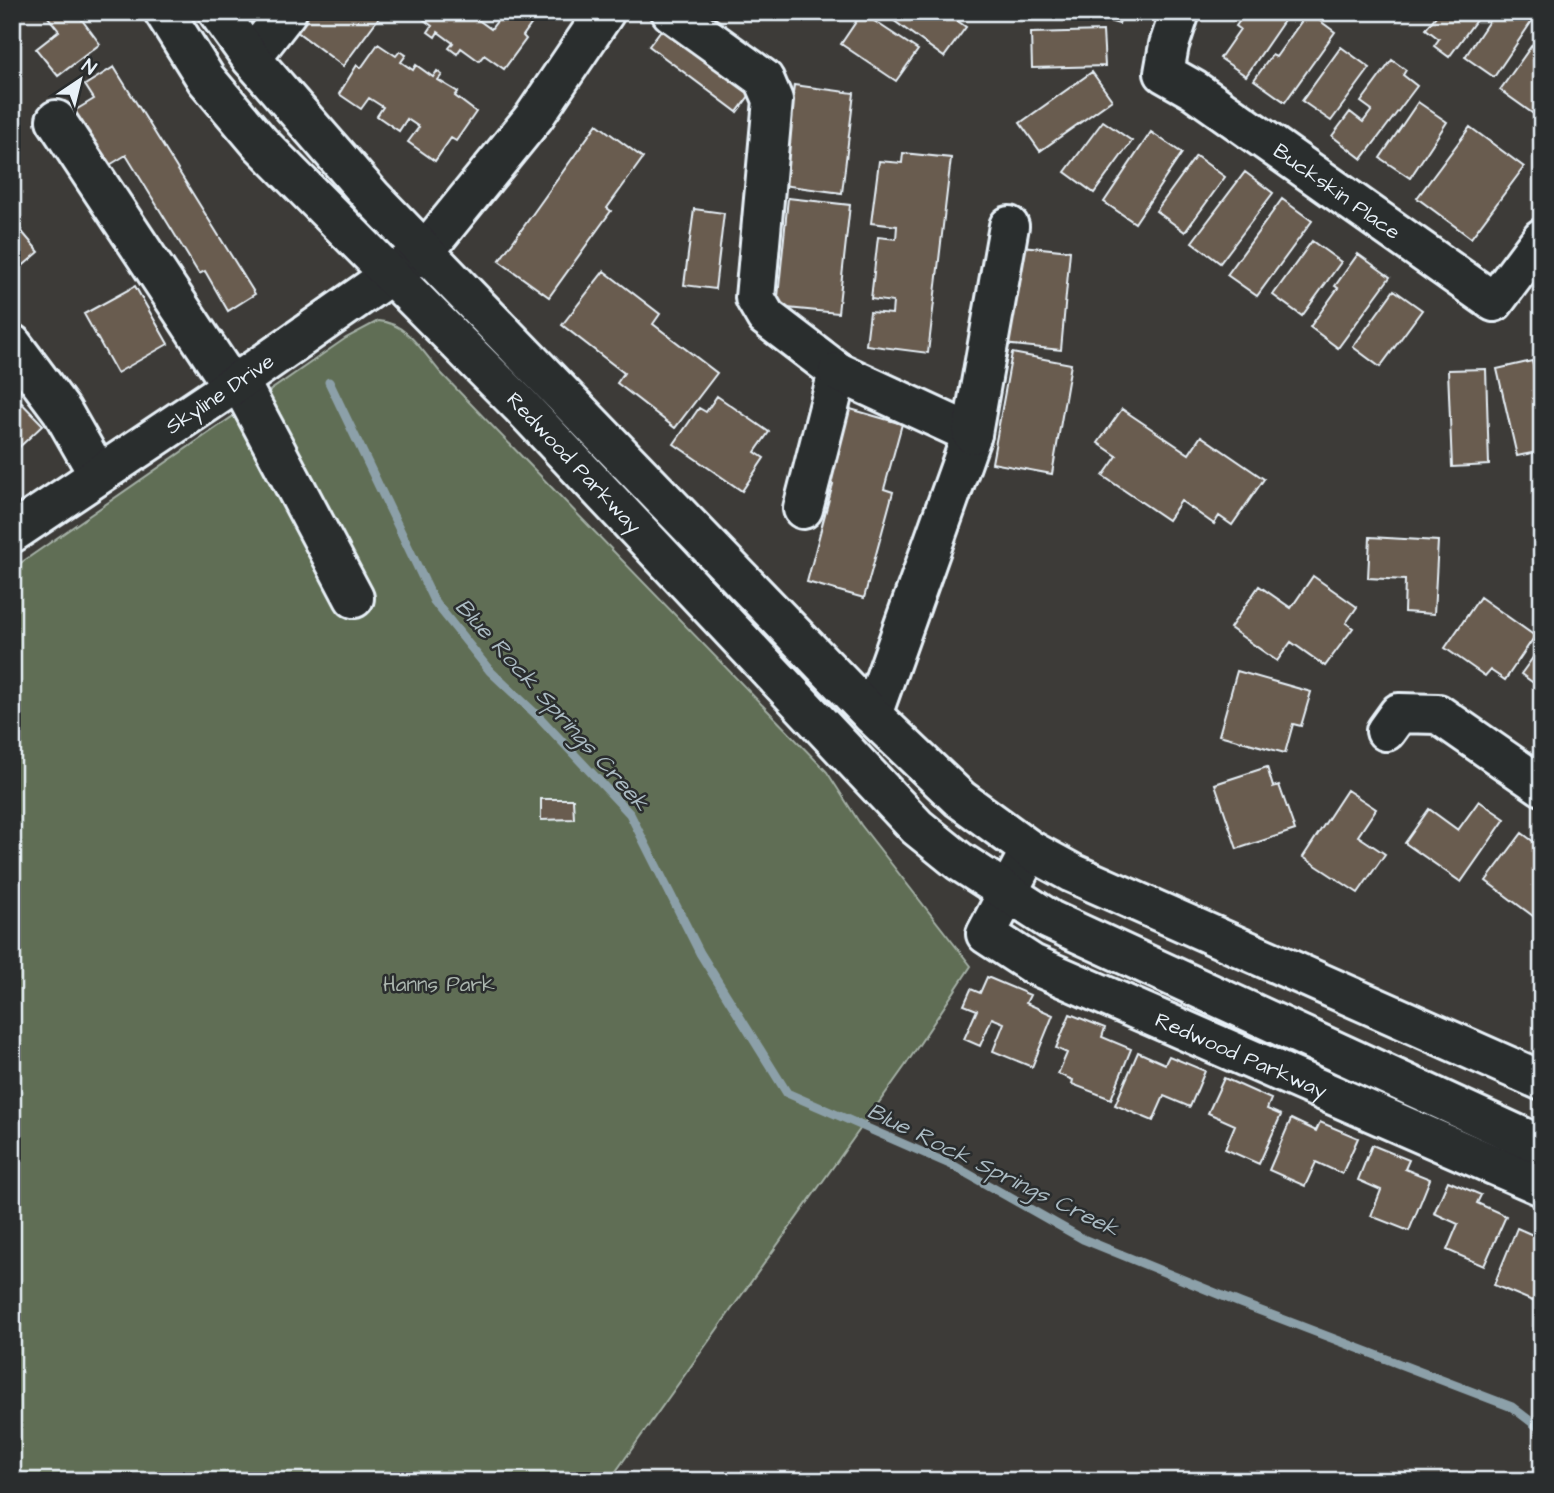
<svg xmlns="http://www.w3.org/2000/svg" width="1554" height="1493" font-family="'Architects Daughter',sans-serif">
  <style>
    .green { fill: #616e55; stroke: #a4b0a6; stroke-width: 2 }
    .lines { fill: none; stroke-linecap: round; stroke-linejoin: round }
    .stream { stroke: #8ca0a9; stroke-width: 9 }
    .building { fill: #695c50; stroke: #e8f1f8; stroke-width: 2 }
    .minor-casing { stroke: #e8f1f8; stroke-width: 44 }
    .major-casing { stroke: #e8f1f8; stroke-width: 44 }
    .minor { stroke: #2a2d2e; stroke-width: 38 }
    .major { stroke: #2a2d2e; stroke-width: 38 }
    .labels { text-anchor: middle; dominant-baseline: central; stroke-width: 5; stroke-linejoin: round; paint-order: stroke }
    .street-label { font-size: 21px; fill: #e8f1f8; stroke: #2a2d2e }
    .park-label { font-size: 21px; fill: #abb6af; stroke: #2a2d2e }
    .water-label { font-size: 23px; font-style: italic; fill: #abbbc3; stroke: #2a2d2e }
  </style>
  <rect width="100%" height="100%" fill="#3d3b38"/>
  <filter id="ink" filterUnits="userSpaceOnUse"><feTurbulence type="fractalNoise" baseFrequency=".0143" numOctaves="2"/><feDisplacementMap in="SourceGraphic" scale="14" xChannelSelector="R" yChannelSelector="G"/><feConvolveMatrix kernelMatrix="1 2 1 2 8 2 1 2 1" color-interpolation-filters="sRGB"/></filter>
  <g filter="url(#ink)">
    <path class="green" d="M378 321C406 322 423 352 440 372L827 772 861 825 971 966 905 1066 609 1481H12V569L346 338Z"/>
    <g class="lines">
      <path class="stream" d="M329 382 434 601 490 671 541 719 630 814 700 953 787 1093 954 1166 1083 1239 1240 1303 1512 1407 1542 1430"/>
    </g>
    <path class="building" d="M44 12H76L100 44 58 76 36 49 59 31Z
      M298 12H383L343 66 288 25Z
      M414 12H475L473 16 491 29 504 12H532L537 16 523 36 526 39 504 69 484 55 479 61 461 48 457 54 449 48 453 43 438 32 435 37 428 32 432 26Z
      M882 12H945L966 27 944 57Z
      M1078 12H1122L1119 24Z
      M1246 12H1290L1246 76 1220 58 1240 29 1236 26Z
      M1308 12 1335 32 1285 102 1254 80 1272 55 1276 57Z
      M1439 12H1482L1449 57 1434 46 1439 39 1426 29Z
      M1495 12H1520L1532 21 1494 77 1465 57Z
      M862 13 918 50 896 81 841 44Z
      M664 26 752 92 737 112 649 46Z
      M1103 31 1105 66 1032 68 1031 33Z
      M1542 31V120L1500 90Z
      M378 44 396 56 400 51 406 55 401 62 413 70 416 65 433 77 437 71 442 75 438 80 458 92 455 96 476 112 456 141 451 138 435 161 408 142 419 127 407 119 399 131 377 116 383 107 369 98 361 109 339 94 357 65 361 68Z
      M1341 47 1370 68 1331 121 1302 101Z
      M1392 60 1406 70 1403 75 1417 86 1362 159 1332 136 1350 112 1363 122 1372 110 1361 102Z
      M114 67 255 294 228 311 205 271 199 274 126 155 108 166 74 111 94 99 85 85Z
      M1092 72 1112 100 1040 151 1020 123Z
      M794 85 854 93 842 193 782 185Z
      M1418 102 1447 122 1410 178 1380 158Z
      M1103 121 1132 141 1094 193 1065 172Z
      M597 124 643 158 607 208 611 211 549 297 499 261Z
      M1470 127 1524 167 1471 238 1417 198Z
      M1151 132 1182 153 1135 223 1104 202Z
      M903 153 951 158 928 353 866 345 870 312 892 314 893 302 871 299 878 237 896 239 897 226 871 223 879 161 902 163Z
      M1196 156 1225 177 1185 232 1156 211Z
      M1245 172 1273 193 1220 263 1192 242Z
      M788 198 850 205 838 313 777 307Z
      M1282 199 1312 221 1257 296 1227 275Z
      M694 209 724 213 715 289 684 285Z
      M12 220 39 252 12 275Z
      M1312 241 1341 262 1302 316 1273 295Z
      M1012 245 1070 251 1061 350 1003 344Z
      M1358 254 1390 277 1338 348 1310 327 1338 288 1335 286Z
      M604 271 660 314 653 324 717 373 675 428 617 383 624 373 562 325Z
      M135 286 168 344 117 373 84 314Z
      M1394 290 1422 310 1380 367 1353 347Z
      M1012 353 1071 364 1052 474 992 463Z
      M1532 361 1542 406V451L1517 456 1497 369Z
      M1486 369 1489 465 1452 467 1448 370Z
      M12 393 43 425 12 454Z
      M717 396 769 432 755 452 764 458 742 491 674 444 699 408 706 412Z
      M840 406 902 424 884 489 893 492 864 598 807 582 833 484 820 481Z
      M1122 409 1189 454 1201 436 1264 479 1232 525 1219 516 1214 524 1181 501 1168 520 1103 476 1117 456 1098 443Z
      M1370 537 1438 541 1434 614 1404 612 1405 580 1368 578Z
      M1313 576 1357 607 1346 623 1353 628 1325 666 1291 642 1277 661 1230 628 1259 586 1291 608Z
      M1480 597 1535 636 1505 680 1490 670 1485 676 1445 648Z
      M1542 645V689L1521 674Z
      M1237 671 1311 692 1301 726 1293 724 1285 753 1219 735Z
      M1267 767 1273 787 1279 785 1295 830 1237 849 1215 784Z
      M1347 790 1376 809 1358 836 1385 854 1358 893 1303 857Z
      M541 799H573L574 819 541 820Z
      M1479 801 1505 819 1461 882 1405 843 1429 809 1458 830Z
      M1522 833 1542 848 1541 922 1486 881Z
      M987 977 1030 995 1026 1003 1053 1015 1032 1067 993 1051 1004 1023 992 1018 980 1046 964 1039 977 1010 964 1005 971 989 980 993Z
      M1070 1014 1105 1028 1102 1037 1131 1049 1111 1099 1072 1084 1073 1080 1058 1074 1067 1053 1056 1048Z
      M1138 1052 1165 1064 1169 1056 1205 1071 1190 1107 1164 1096 1153 1121 1115 1105Z
      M1224 1078 1271 1099 1267 1109 1281 1115 1259 1164 1225 1149 1235 1125 1208 1113Z
      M1291 1119 1316 1131 1320 1122 1358 1138 1342 1174 1316 1162 1305 1186 1269 1170Z
      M1372 1145 1409 1160 1405 1169 1430 1179 1409 1231 1371 1216 1381 1190 1358 1180Z
      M1448 1181 1481 1195 1477 1203 1506 1216 1484 1266 1447 1250 1458 1224 1434 1213Z
      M1517 1228 1542 1239V1248L1537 1260 1542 1262V1305L1494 1285Z"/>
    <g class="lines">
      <g class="minor-casing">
        <g id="minor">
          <path d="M671 12 764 79 773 100 755 298 766 317 838 372 803 509"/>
          <path id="s1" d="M1180 12 1169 45 1164 73 1194 90 1494 302 1542 238"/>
          <path d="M251 58 287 12"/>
          <path d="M56 120 232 386"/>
          <path d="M12 344 62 411 98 474"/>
          <path d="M838 372 972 434 872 715"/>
          <path d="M239 381 354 598"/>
          <path d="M972 434 1009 226"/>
          <path id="s2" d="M12 533 239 381 426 250 534 117 605 12"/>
          <path d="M1386 731 1399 713 1438 714 1542 786"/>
          <path id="s3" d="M1030 850 986 934 1032 964 1542 1186"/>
        </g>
      </g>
      <g class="major-casing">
        <g id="major">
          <path id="s4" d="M164 12 206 79 260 143 520 405 917 827 959 861 1050 920 1542 1146"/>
          <path d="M218 12 251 58 372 197 872 715 960 799 1030 850 1072 873 1542 1081"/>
        </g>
      </g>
      <use href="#minor" class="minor"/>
      <use href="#major" class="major"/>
    </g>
  </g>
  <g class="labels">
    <g class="street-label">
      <text stroke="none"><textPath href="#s1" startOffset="273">Buckskin Place</textPath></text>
      <text stroke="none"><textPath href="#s2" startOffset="250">Skyline Drive</textPath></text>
      <text stroke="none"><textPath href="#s4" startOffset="611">Redwood Parkway</textPath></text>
      <text stroke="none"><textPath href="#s3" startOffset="378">Redwood Parkway</textPath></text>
    </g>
    <g class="park-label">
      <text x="439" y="984">Hanns Park</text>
    </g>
    <g class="water-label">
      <text transform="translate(552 705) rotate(48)">Blue Rock Springs Creek</text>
      <text transform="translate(993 1170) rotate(26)">Blue Rock Springs Creek</text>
    </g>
  </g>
  <rect width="1554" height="1493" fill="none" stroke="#2a2d2e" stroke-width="42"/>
  <rect x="21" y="21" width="1512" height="1451" fill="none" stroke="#e8f1f8" stroke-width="2.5" filter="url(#ink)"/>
  <g transform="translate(80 80) rotate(35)" stroke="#2a2d2e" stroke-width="5" paint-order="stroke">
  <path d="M0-5L12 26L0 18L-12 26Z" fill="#e8f1f8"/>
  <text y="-10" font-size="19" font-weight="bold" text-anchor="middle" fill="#e8f1f8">N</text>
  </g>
</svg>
